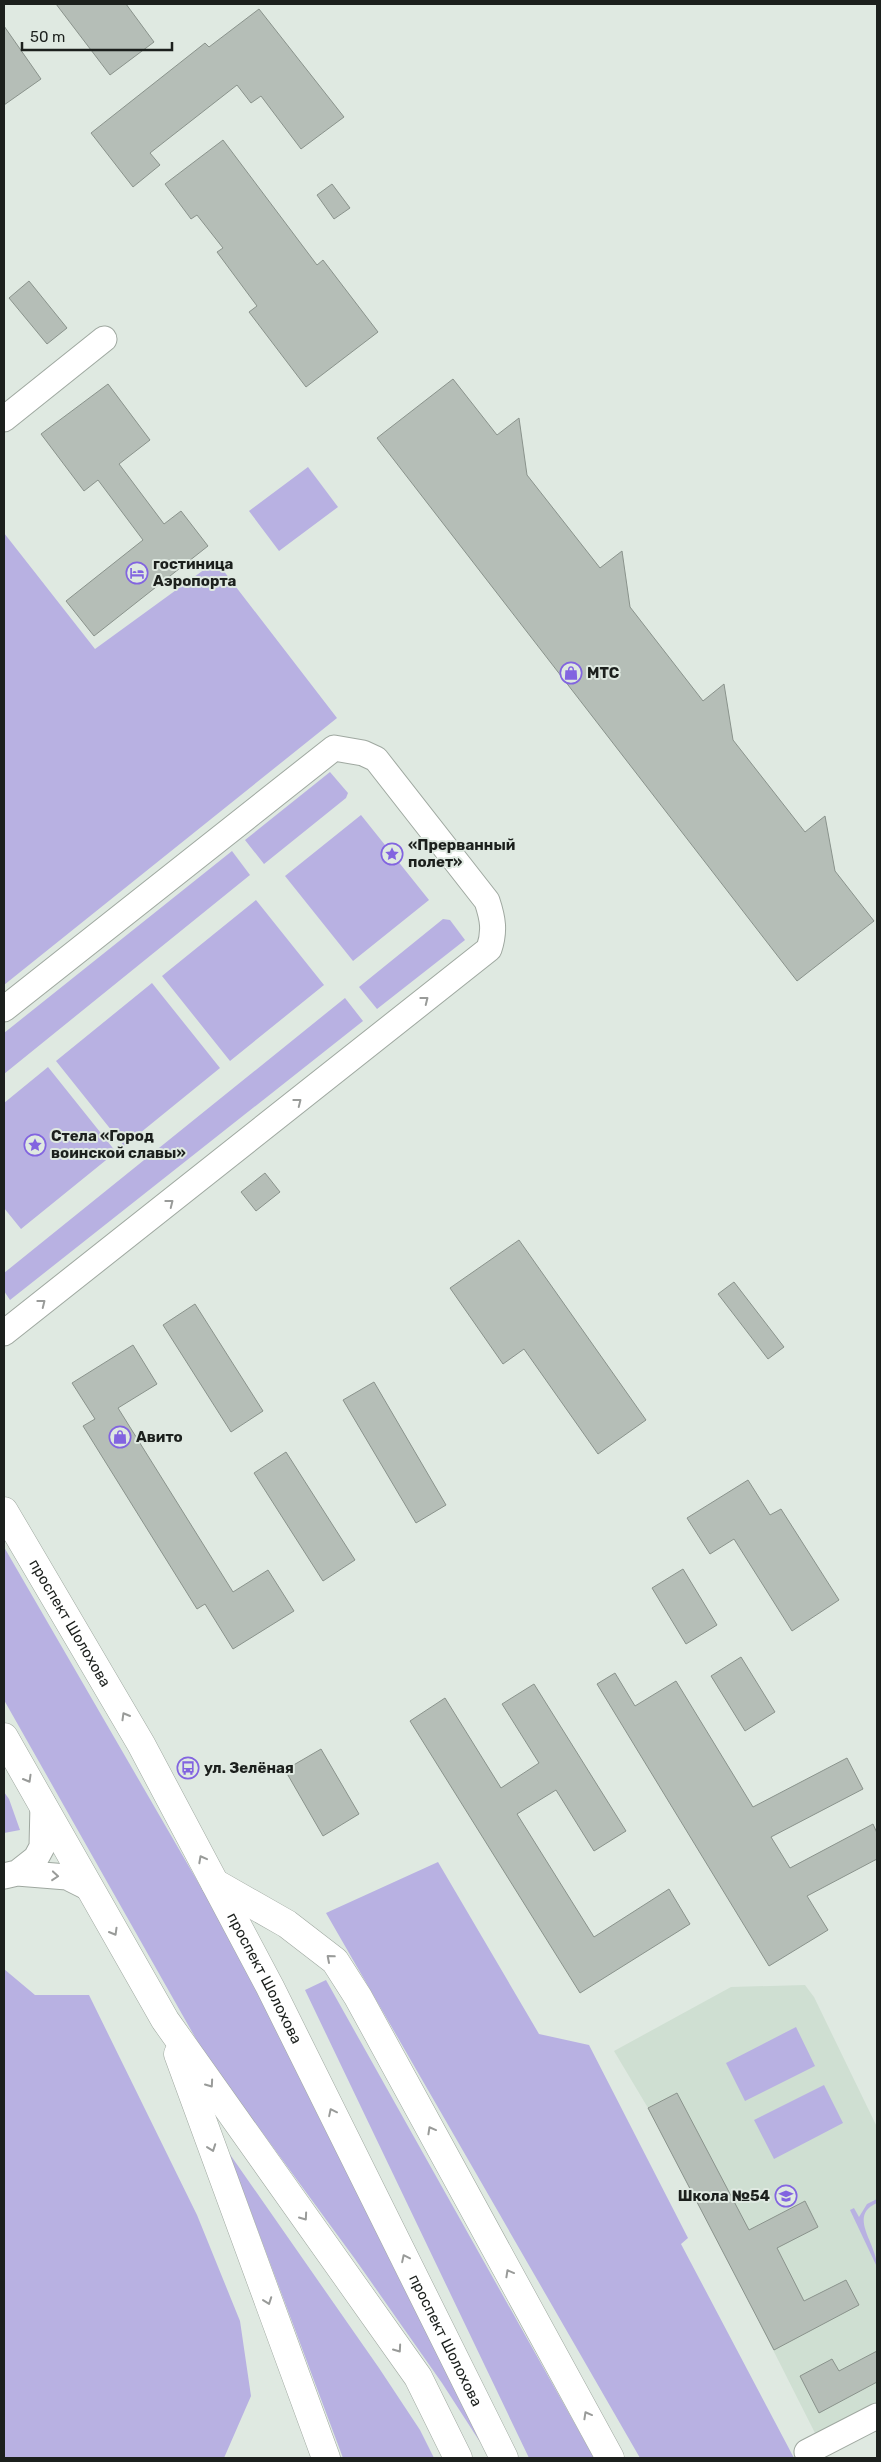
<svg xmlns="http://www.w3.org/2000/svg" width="881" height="2462" font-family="Rubik,sans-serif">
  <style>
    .built { fill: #cfdfd2 }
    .green { fill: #b8b1e2 }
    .building { fill: #b5beb7; stroke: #8a938c }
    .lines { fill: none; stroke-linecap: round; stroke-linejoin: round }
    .minor-casing { stroke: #9fa8a0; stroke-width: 27 }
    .major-casing { stroke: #9fa8a0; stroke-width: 29 }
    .minor { stroke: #fff; stroke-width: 25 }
    .major { stroke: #fff; stroke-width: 28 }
    .oneway { stroke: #999b99 }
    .labels { text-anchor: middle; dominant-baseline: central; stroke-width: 4; stroke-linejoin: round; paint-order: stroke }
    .poi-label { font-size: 15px; font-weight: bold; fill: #1c201d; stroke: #dfe9e1; text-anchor: start }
    .street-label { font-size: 15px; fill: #1c201d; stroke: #dfe9e1 }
  </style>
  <rect width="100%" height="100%" fill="#dfe9e1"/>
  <path class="built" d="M805 1985 814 1997 877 2127V2405L816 2435 761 2326 768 2322 732 2269 648 2108 614 2051 731 1987Z"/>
  <path class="green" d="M308 467 338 507 279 551 249 511Z
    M4 533 95 649 216 561 337 718 4 985Z
    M330 772 348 793 346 798 264 864 245 840Z
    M361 815 429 900 353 961 285 876Z
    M232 851 250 875 4 1074V1033Z
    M256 900 324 985 230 1061 162 976Z
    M443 919 450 920 465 940 377 1009 359 987Z
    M152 983 220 1068 124 1146 56 1061Z
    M345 998 363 1021 10 1300 4 1291V1273Z
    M48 1067 116 1152 21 1229 4 1208V1103Z
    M4 1547 312 2079 480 2442 442 2383 355 2259 204 2053 4 1700Z
    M4 1792 9 1799 20 1830 4 1833Z
    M438 1862 539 2034 589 2045 688 2238 681 2244 794 2458H640L326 1913Z
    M4 1969 35 1995H89L197 2215 240 2321 251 2396 224 2458H4Z
    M326 1980 594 2458H529L305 1990Z
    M796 2027 815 2066 745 2101 726 2063Z
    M824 2085 843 2123 774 2159 754 2120Z
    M229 2153 379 2368 420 2430 434 2458H343Z
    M877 2199V2203C847 2216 877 2243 877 2267L850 2210 854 2208 859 2217 867 2204Z"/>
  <path class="building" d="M56 4H126L154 42 110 75Z
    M259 9 344 117 301 149 261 96 251 103 237 85 150 153 160 165 133 187 91 133 205 43 209 47Z
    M4 26 41 79 4 105Z
    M223 140 317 265 323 260 378 332 306 387 249 312 257 306 217 252 223 248 197 215 191 219 165 184Z
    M332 184 350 208 334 219 317 195Z
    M29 281 67 328 47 344 9 298Z
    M453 379 497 435 519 418 527 475 600 568 622 551 630 607 703 701 724 684 733 740 805 832 825 816 835 871 874 921 797 981 377 438Z
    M108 384 150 440 119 464 164 524 181 511 208 546 94 636 66 601 143 540 98 480 84 491 41 434Z
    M265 1173 280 1192 256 1211 241 1192Z
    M519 1240 646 1420 598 1454 524 1349 503 1364 450 1288Z
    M734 1282 784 1347 768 1359 718 1294Z
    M195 1304 263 1411 231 1432 163 1325Z
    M133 1345 157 1384 118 1408 233 1592 268 1570 294 1611 233 1649 205 1604 197 1609 83 1426 95 1419 72 1383Z
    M374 1382 446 1505 416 1523 343 1400Z
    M286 1452 355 1560 323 1581 254 1473Z
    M748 1480 770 1515 781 1509 839 1600 792 1631 734 1539 710 1554 687 1518Z
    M683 1569 717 1625 686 1644 652 1588Z
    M741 1657 775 1712 745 1731 711 1676Z
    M615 1673 635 1706 676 1681 753 1807 847 1758 863 1789 771 1837 790 1868 873 1824 877 1833V1859L807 1896 828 1930 769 1966 597 1684Z
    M534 1684 626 1831 594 1851 556 1790 517 1814 594 1937 669 1889 690 1924 580 1993 410 1721 445 1698 501 1788 539 1763 502 1704Z
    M321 1749 359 1814 323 1836 285 1770Z
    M677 2093 749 2230 805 2201 818 2227 777 2248 804 2301 846 2280 859 2305 774 2350 648 2108Z
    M877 2351V2382L819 2413 800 2376 832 2359 839 2371Z"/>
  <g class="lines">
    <g class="minor-casing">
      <path id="minor" d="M4 419 104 339
        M4 1009 334 748 363 753 376 759 487 901C493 919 495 931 489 949L4 1333
        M17 1873 36 1858 42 1847 43 1804
        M4 1876 17 1873 67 1877 91 1889
        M810 2458 807 2452 877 2416"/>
    </g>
    <g class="major-casing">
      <g id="major">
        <path id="s1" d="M4 1511 141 1744 270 1987 504 2458"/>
        <path d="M4 1737 165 2020 418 2377 458 2458"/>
        <path d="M215 1883 287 1924 335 1961 358 1997 610 2458"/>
        <path d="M178 2054 326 2458"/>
      </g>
    </g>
    <use href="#minor" class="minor"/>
    <use href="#major" class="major"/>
  </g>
  <defs><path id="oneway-chevron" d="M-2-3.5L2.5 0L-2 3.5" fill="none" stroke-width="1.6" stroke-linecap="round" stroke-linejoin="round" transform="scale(1.25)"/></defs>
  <g class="oneway">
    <use href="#oneway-chevron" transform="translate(425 1000) rotate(-38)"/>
    <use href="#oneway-chevron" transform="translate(298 1102) rotate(-38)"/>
    <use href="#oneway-chevron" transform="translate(170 1203) rotate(-38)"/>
    <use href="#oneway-chevron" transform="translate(42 1303) rotate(-38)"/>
    <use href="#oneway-chevron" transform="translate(125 1716) rotate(-120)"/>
    <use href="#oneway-chevron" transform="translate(28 1779) rotate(60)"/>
    <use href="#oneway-chevron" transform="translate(202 1859) rotate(-118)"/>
    <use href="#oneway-chevron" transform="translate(55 1876) rotate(5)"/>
    <use href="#oneway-chevron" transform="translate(114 1932) rotate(60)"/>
    <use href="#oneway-chevron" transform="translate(330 1958) rotate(-139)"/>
    <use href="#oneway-chevron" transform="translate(210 2084) rotate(55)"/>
    <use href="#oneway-chevron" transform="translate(332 2112) rotate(-116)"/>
    <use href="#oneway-chevron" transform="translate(431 2130) rotate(-119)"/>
    <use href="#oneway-chevron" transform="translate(212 2148) rotate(70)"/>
    <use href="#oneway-chevron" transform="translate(304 2217) rotate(55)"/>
    <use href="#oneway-chevron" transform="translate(405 2258) rotate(-116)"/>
    <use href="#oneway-chevron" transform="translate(509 2273) rotate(-119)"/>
    <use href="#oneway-chevron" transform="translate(268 2301) rotate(70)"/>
    <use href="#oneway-chevron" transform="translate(398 2349) rotate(55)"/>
    <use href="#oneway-chevron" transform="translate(587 2415) rotate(-119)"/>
  </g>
  <defs>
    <g id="hotel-ring" transform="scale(1.125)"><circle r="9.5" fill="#dfe9e1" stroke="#8264e0" stroke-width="1.5"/><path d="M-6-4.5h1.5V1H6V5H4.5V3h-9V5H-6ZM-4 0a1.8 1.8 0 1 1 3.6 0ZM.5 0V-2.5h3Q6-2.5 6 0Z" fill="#8264e0"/></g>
    <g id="shop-ring" transform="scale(1.125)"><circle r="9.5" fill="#dfe9e1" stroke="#8264e0" stroke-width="1.5"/><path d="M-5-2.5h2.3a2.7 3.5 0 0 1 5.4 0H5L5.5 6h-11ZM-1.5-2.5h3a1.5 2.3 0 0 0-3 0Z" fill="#8264e0"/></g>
    <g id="sight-ring" transform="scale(1.125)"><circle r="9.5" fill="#dfe9e1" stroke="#8264e0" stroke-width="1.5"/><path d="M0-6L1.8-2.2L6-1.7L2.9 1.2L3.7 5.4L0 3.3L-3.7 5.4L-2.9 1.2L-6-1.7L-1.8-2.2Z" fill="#8264e0"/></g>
    <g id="bus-ring" transform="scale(1.125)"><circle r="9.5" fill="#dfe9e1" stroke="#8264e0" stroke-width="1.5"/><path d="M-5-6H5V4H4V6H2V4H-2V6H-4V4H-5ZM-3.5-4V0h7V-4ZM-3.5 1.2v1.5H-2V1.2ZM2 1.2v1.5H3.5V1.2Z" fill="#8264e0"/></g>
    <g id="school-ring" transform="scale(1.125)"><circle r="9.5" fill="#dfe9e1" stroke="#8264e0" stroke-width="1.5"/><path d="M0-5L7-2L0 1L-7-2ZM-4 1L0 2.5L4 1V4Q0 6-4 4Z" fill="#8264e0"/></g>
  </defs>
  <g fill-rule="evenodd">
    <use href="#hotel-ring" x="137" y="573"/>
    <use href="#shop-ring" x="571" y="673"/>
    <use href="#sight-ring" x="392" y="854"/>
    <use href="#sight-ring" x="35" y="1145"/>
    <use href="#shop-ring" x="120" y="1437"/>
    <use href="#bus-ring" x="188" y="1768"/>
    <use href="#school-ring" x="786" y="2196"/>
  </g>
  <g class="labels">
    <g class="poi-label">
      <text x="153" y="564">гостиница<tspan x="153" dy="17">Аэропорта</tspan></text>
      <text x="587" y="673">МТС</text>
      <text x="408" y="845">«Пpepвaнный<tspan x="408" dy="17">пoлeт»</tspan></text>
      <text x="51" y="1136">Стела «Город<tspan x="51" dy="17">воинской славы»</tspan></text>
      <text x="136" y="1437">Авито</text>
      <text x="204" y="1768">ул. Зелёная</text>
      <text x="770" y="2196" text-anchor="end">Школа №54</text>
    </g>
    <g class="street-label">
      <text stroke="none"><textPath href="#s1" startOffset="130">проспект Шолохова</textPath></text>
      <text stroke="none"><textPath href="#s1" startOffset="535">проспект Шолохова</textPath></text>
      <text stroke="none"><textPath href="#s1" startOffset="940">проспект Шолохова</textPath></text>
    </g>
  </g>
  <rect width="881" height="2462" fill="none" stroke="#1c201d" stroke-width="10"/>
  <path d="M22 42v8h150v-8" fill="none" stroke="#1c201d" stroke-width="2.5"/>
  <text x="30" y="42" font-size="15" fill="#1c201d" stroke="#dfe9e1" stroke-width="4" paint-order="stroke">50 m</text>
</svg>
